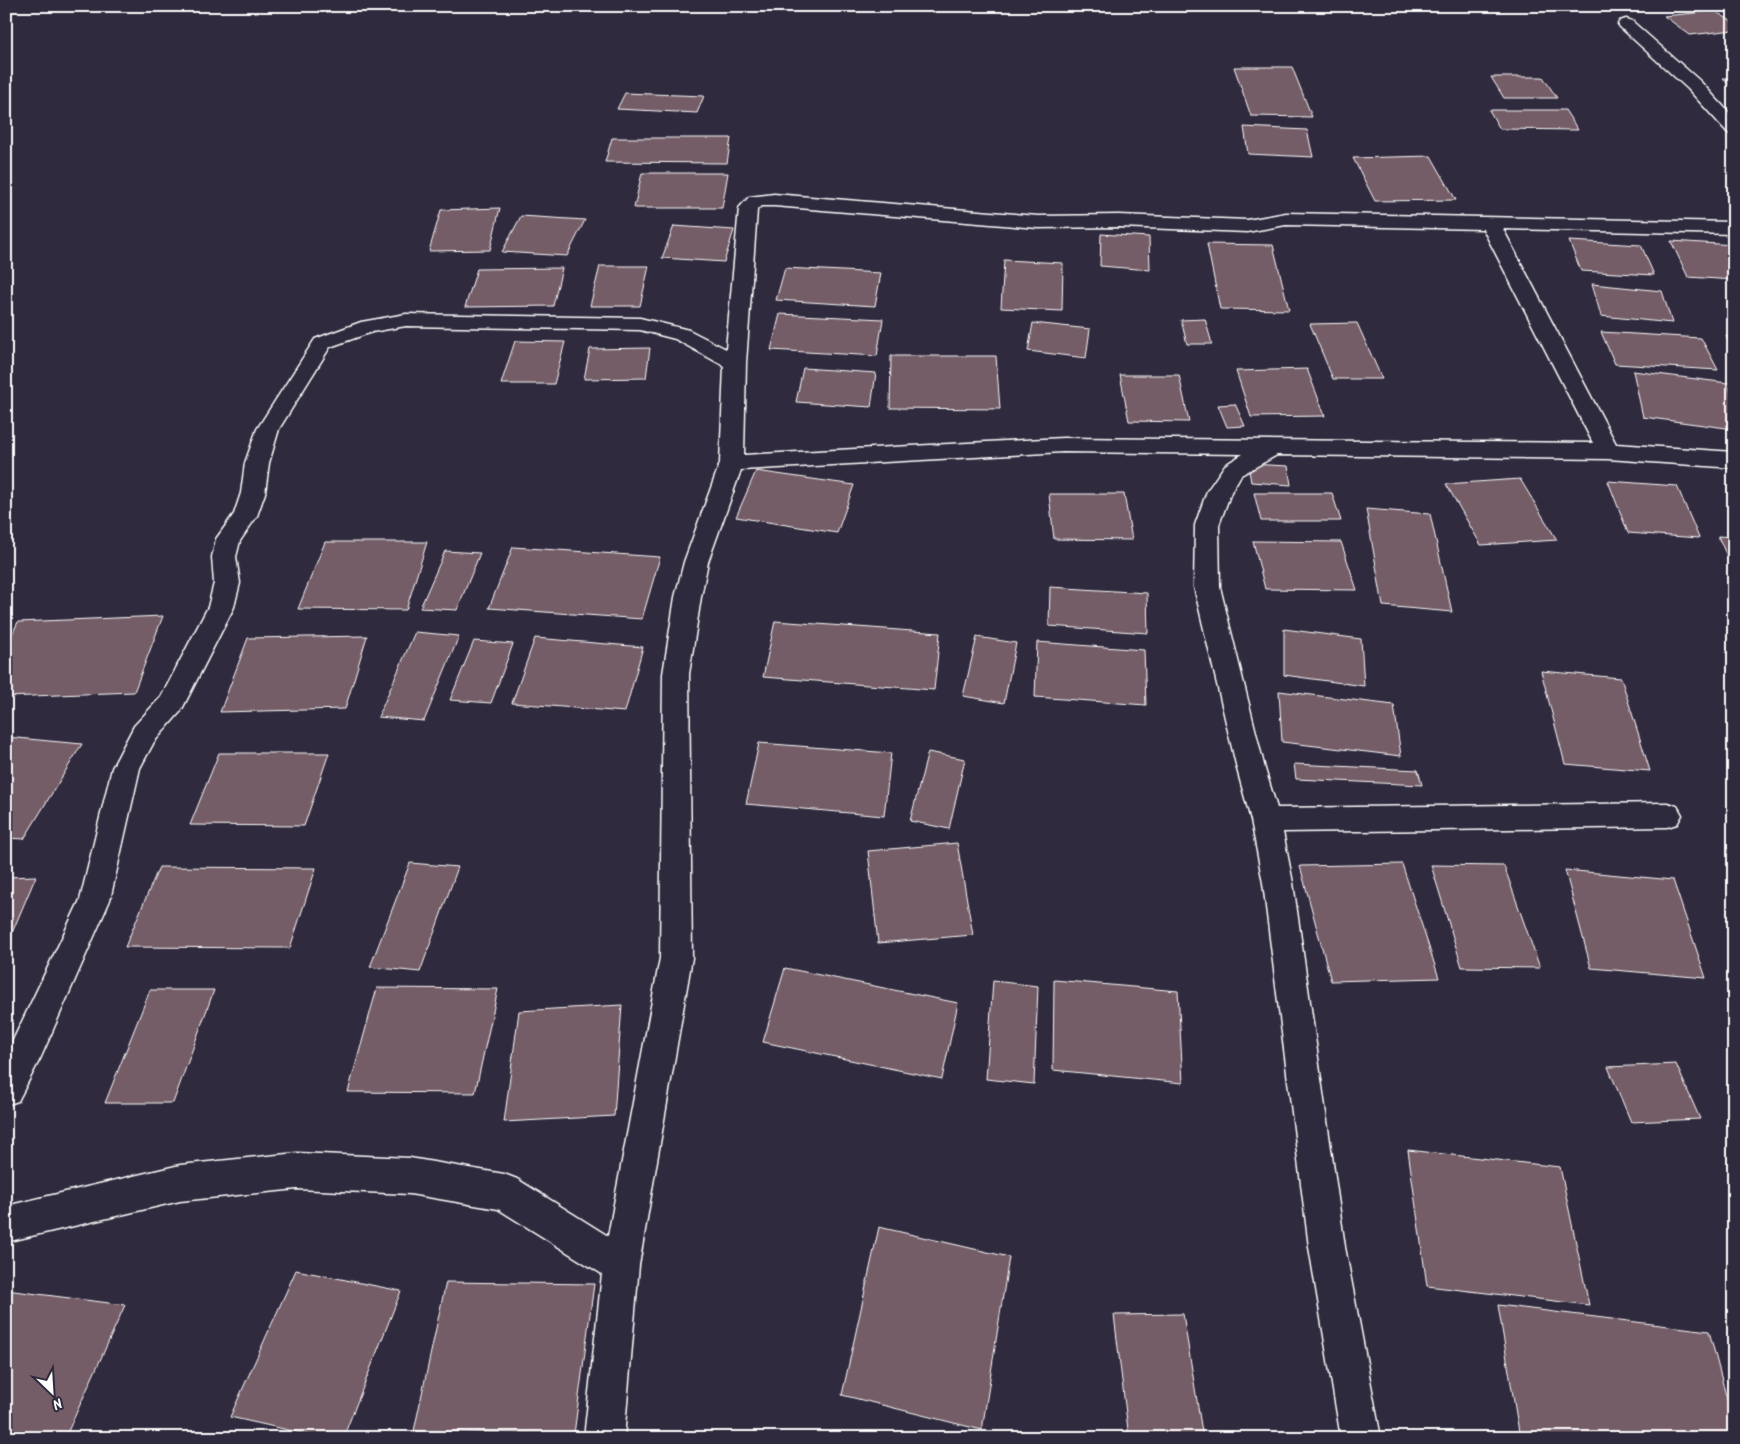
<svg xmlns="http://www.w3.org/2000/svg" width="1740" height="1444" font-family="Kalam,sans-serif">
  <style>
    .building { fill: #755d67; stroke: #fff }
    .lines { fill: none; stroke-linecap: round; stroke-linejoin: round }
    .minor-casing { stroke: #fff; stroke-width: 3 }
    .minor { fill: #2f2a3d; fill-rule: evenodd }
  </style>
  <rect width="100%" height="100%" fill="#2f2a3d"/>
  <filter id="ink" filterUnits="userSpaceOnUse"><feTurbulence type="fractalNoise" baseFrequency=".02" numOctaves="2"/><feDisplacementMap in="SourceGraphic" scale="10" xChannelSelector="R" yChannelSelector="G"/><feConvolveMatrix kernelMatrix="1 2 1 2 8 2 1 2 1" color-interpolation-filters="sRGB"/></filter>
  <g filter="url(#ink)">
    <path class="building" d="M1715 11 1734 23V30L1690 35 1664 16Z
      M1234 67H1292L1312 117 1251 116Z
      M1491 77H1543L1557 98H1504Z
      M1723 78H1734V90Z
      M625 93 704 96 697 113 617 109Z
      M1489 110H1565L1578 130 1500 129Z
      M1244 127 1307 130 1313 157 1248 154Z
      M612 138H731L727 163 605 162Z
      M1431 156 1456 200 1375 201 1353 158Z
      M642 173H728L722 208H634Z
      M500 208 490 250 429 251 441 210Z
      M521 216 585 220 567 256 502 252Z
      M674 226 734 230 724 262 662 258Z
      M1101 234 1149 237 1150 270 1100 266Z
      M1569 241 1641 245 1654 275 1581 271Z
      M1671 241 1734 245V280L1688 277Z
      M1207 244 1273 245 1289 310 1220 309Z
      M1004 260 1063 263 1062 311 1001 308Z
      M600 266H649L640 306H590Z
      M562 268 553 306 465 307 477 269Z
      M785 268 881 273 875 306 776 300Z
      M1592 284 1662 291 1672 323 1601 316Z
      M780 314 883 319 877 356 771 350Z
      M1205 319 1212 344H1187L1181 320Z
      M1033 323 1090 329 1086 358 1028 351Z
      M1357 323 1382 379H1333L1310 324Z
      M1601 332 1701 338 1718 370 1615 364Z
      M1726 336 1734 337V357Z
      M515 341 565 342 554 384H501Z
      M650 348 646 378 584 379 590 349Z
      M891 356H996L1000 409 890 408Z
      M803 368 876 373 871 407 796 402Z
      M1307 369 1325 416 1251 417 1236 371Z
      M1633 371 1728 383 1734 405V429L1643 417Z
      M1120 375H1179L1189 422 1129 421Z
      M1235 404 1245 426 1227 427 1218 405Z
      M1248 464 1288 466 1291 485 1251 482Z
      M756 471 854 485 837 533 736 517Z
      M1520 479 1557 540 1481 545 1446 484Z
      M1608 481 1677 486 1699 538 1628 533Z
      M1254 493H1332L1341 521H1261Z
      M1049 494H1124L1132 540 1054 539Z
      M1366 509 1430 514 1452 612 1383 606Z
      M1718 536 1734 537V572Z
      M1253 541 1341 542 1357 590 1265 589Z
      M325 542H427L406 610 298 609Z
      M513 547 660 557 642 619 489 608Z
      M445 551 480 553 457 610 420 608Z
      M1050 587 1147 593 1148 633 1049 626Z
      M163 616 134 692 6 697V647L18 622Z
      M775 621 940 633 934 690 763 677Z
      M1284 629 1361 639 1364 686 1284 675Z
      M415 632 459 636 424 721 378 717Z
      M367 636 345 709 220 712 248 638Z
      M977 637 1016 643 1004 703 963 696Z
      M535 638 643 647 625 712 512 703Z
      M474 641 513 644 491 703 450 700Z
      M1037 642 1144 650 1146 705 1035 697Z
      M1541 671 1621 678 1650 771 1565 764Z
      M1279 691 1394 705 1401 756 1282 742Z
      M6 737 82 744 24 839 6 838Z
      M759 743 891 753 884 816 746 804Z
      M928 752 965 759 949 829 910 821Z
      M219 753H329L304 826 190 825Z
      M1294 764 1418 770 1422 785 1296 779Z
      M957 843 973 935 878 943 868 851Z
      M410 863 458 867 420 972 370 967Z
      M1402 864 1439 978 1331 981 1300 866Z
      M1431 865 1504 866 1540 968 1462 967Z
      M159 867 316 868 290 948 125 947Z
      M1565 870 1673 880 1706 978 1591 968Z
      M36 876 6 947V877Z
      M785 968 958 1003 942 1079 763 1042Z
      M1054 980 1178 991 1183 1083 1053 1070Z
      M993 981 1038 986 1034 1084 986 1079Z
      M377 988 498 989 475 1093 348 1092Z
      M150 990H214L173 1103H105Z
      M622 1005 614 1116 504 1122 519 1011Z
      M1676 1064 1700 1119 1631 1122 1608 1067Z
      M1408 1150 1560 1167 1589 1305 1427 1286Z
      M879 1227 1009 1257 982 1430 842 1395Z
      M296 1270 401 1291 343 1438H324L230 1417Z
      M446 1282 594 1284 574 1434 414 1431Z
      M6 1290 125 1305 65 1438H6Z
      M1498 1305 1709 1331 1734 1426V1438H1520Z
      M1183 1314 1203 1438H1129L1114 1315Z"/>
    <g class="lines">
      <g class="minor-casing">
        <path id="minor" d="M1626 19 1632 21 1700 81 1734 118V134L1728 133 1688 89 1620 27 1618 24 1620 21Z
          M774 194 1038 216 1119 215 1247 220 1286 213 1734 222V234L1503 229 1616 444 1734 452V468L1608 459 1277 455 1241 475 1231 492 1219 525 1220 587 1265 769 1277 808 1667 803 1677 806 1682 815 1677 824 1667 827 1283 832 1293 883 1345 1247 1381 1438H1341L1309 1247 1263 883 1251 820 1237 769 1194 587 1195 525 1207 491 1225 465 1243 454 1063 452 741 470 708 562 701 597 689 674 692 958 639 1265 624 1438H584L602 1274 498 1209 410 1194 297 1189 180 1201 6 1242V1206L180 1165 297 1153 410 1158 504 1174 517 1179 608 1236 660 958 663 674 675 597 684 562 720 463 724 366 675 339 640 330 406 326 372 332 330 347 279 429 269 463 265 493 257 516 240 541 236 557 240 583 234 607 181 711 154 742 140 768 110 900 41 1057 18 1101 6 1105V1055L80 900 112 768 134 726 161 697 208 607 214 583 212 557 216 539 234 514 241 493 245 463 257 429 315 339 361 322 406 314 640 318 689 330 726 349 739 208 749 197ZM761 206H774L1038 228 1119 227 1247 232 1286 225 1483 229 1593 443 1063 438 744 455 746 363 757 210Z"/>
      </g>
      <use href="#minor" class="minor"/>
    </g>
  </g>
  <rect width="1740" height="1444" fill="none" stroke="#2f2a3d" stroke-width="25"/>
  <rect x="12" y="12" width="1715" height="1419" fill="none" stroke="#fff" stroke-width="2" filter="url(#ink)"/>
  <g transform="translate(52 1392) rotate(155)" stroke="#2f2a3d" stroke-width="4" paint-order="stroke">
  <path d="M0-4L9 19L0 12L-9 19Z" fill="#ffffff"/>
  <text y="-8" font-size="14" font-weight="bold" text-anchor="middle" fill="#ffffff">N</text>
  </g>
</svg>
